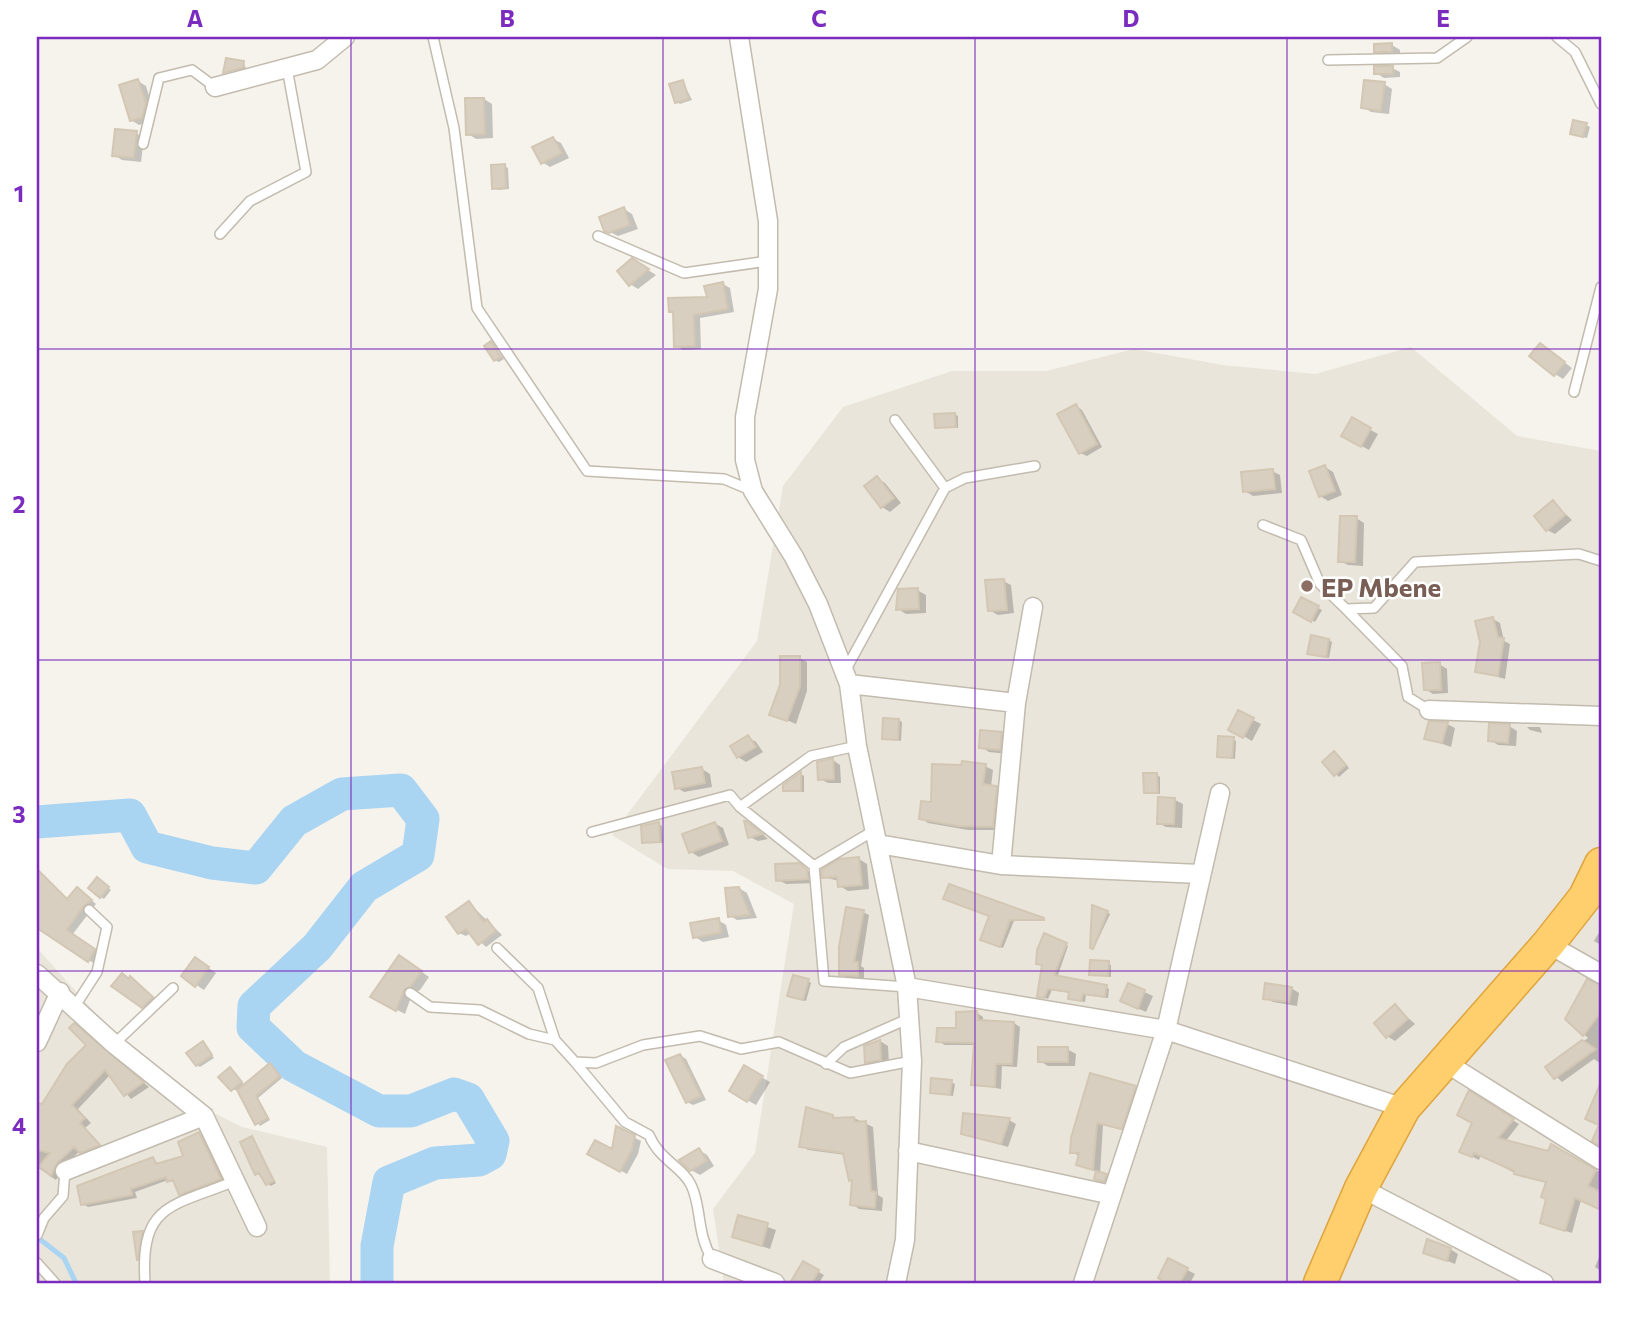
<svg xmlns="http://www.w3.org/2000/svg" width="1638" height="1320" font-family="Commissioner,sans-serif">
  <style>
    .residential { fill: #eae5da }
    .shadow { fill: #0003 }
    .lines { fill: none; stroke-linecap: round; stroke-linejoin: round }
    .stream { stroke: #a9d4f2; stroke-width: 5 }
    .river { stroke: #a9d4f2; stroke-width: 33 }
    .building { fill: #d8cfc1; stroke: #d3c7b4; stroke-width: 2 }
    .lane-casing { stroke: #c2bbae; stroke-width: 12 }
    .street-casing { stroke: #c2bbae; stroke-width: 21 }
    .highway-casing { stroke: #e0a43c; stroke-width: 35 }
    .lane { stroke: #fff; stroke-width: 9 }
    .street { stroke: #fff; stroke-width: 18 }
    .highway { stroke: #ffcf6e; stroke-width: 32 }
    .grid { fill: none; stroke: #7b2cbf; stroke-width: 2; stroke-opacity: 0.55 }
    .education-dot { fill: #8d6e63; stroke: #fff; stroke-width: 2.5 }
    .labels { text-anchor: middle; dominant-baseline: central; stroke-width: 5; stroke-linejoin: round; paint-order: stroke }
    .education-label { font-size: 26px; font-weight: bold; fill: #785e54; stroke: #fff; text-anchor: start }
    .neatline { fill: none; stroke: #7b2cbf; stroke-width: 2.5 }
    .grid-label { font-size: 23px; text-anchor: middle; font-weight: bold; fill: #7b2cbf }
  </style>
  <rect width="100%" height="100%" fill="#f6f3ec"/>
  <path class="residential" d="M1411 347 1517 436 1601 451V1283H724L713 1209 755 1153 794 904 733 871 667 869 612 835 757 641 783 486 843 407 952 371H1046L1134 349 1223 365 1315 374Z
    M37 948 162 1087 242 1127 327 1147 330 1283H37Z"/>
  <path class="shadow" d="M1392 45 1400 50V56H1384L1376 51Z
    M244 63 246 69 225 72Z
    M1392 68 1400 72V77L1384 78 1376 73Z
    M138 81 146 86 153 109 150 122 139 125 131 120Z
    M683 82 692 100 680 104 677 102Z
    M1384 84 1392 89 1389 114 1371 112 1363 107Z
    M484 99 492 104 493 138 476 139 468 134Z
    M1586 125 1590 127 1587 138 1575 135Z
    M136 133 144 138 141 162 122 160 114 155Z
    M553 139 561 143 569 158 550 167 542 162Z
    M504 166 508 168 509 189 498 190 494 188Z
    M624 209 632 214 638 229 618 236 606 230Z
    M632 260 656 275 638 289 630 284Z
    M723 284 730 288 734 312 700 318 701 349 683 350 676 346 674 314 670 311 709 299Z
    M491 343 504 359 499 362 495 360Z
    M1548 350 1572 368 1563 379 1555 374Z
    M1076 406 1082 410 1102 447 1087 456 1080 453Z
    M954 414 958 416V428L936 427Z
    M1352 420 1378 434 1369 450 1343 436Z
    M1325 467 1333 472 1342 495 1328 501 1320 496Z
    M1272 471 1280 475 1282 493 1253 496 1245 491Z
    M877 478 885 483 901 503 890 512 882 507 866 486Z
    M1553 502 1572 520 1555 534 1547 530Z
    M1356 518 1364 523 1363 566 1348 565 1340 561Z
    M1003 581 1011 585 1014 613 998 615 989 610Z
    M917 590 926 595V613L906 614 898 609Z
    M1302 599 1322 610 1315 622 1295 611Z
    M1493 619 1500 623 1504 641 1510 644 1505 679 1477 671Z
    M1329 640 1332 642 1329 658 1312 655Z
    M799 658 807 662V691L796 724 772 714Z
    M1439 664 1447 669 1448 693 1433 694 1425 689Z
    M1239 713 1261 724 1252 741 1231 729Z
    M899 720 902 722 901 741 884 738Z
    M1430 723 1447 724 1455 728 1451 747 1426 738Z
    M1509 726 1517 731 1516 746 1498 745 1490 740Z
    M1527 727H1540L1542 733 1530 730Z
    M1001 734 1009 738 1008 754 989 752 981 747Z
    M748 737 756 742 763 752 746 762 738 757Z
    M1233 739 1236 741 1235 759 1219 756Z
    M1338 755 1349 768 1339 777 1324 762Z
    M833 760 840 765 841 783H828L820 779Z
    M985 766 993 770 991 787 1004 793 1001 830H968L928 823 921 818Z
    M702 769 710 774 712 787 684 792 676 787Z
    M801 774 804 776V792L785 790Z
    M1157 775 1160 777V794H1149L1146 792Z
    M1175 800 1183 804 1182 828 1166 827 1158 823Z
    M714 823 723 828 729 845 699 857 691 852Z
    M659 824 662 826 663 843 644 842Z
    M754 827 768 839 758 841 750 837Z
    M859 859 867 864 869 889 848 891 840 886 839 881 824 877Z
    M798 865 815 876 816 883 786 884 778 880Z
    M37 872 68 900 83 893 96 904 72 935 100 953 95 964 40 928 37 930Z
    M101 881 111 890 104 899 101 897Z
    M950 886 1042 921H1014L1003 948 985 941 991 915Z
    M739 888 747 893 757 918 737 920 729 915Z
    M469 903 502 935 486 947 471 933 466 936 459 933Z
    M863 912 869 915 861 966 864 968V979L848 978 841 974Z
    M1107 912 1110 914 1094 948 1092 947Z
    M718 920 726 925 729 937 703 942 695 937Z
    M1601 929V945L1594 941Z
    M1064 944 1068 946 1057 978 1106 987 1109 989 1108 998 1086 995 1085 1002 1073 1000 1071 993 1052 990 1048 999 1039 996 1043 965 1038 963Z
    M408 962 429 977 420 990 412 994 405 1014 372 997Z
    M1108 963 1111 965V977L1091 974Z
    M203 964 216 973 204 990 183 976Z
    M131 978 158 1001 149 1010 143 1006Z
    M808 981 811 983 806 1001 792 997Z
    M1588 982 1601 988V1064L1594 1059 1562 1082 1547 1067 1588 1038 1567 1019Z
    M1129 985 1153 996 1146 1012 1130 1005Z
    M1291 988 1299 993 1297 1006 1273 1002 1265 998Z
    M1396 1007 1415 1024 1395 1041 1387 1036Z
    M977 1013 983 1017V1022L1014 1023 1020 1027 1017 1067 1002 1066 1001 1089 973 1084 976 1045H945L938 1041Z
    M81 1029 149 1087 131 1099 110 1075 78 1109 91 1123 85 1128 105 1149 88 1155 80 1151 63 1167 56 1180 37 1167V1104L43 1106 88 1044Z
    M880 1041 888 1046 889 1064 874 1067 866 1062V1047Z
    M203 1044 214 1058 200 1067 197 1065Z
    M1067 1049 1076 1054 1075 1066H1048L1040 1061Z
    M680 1055 686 1059 706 1100 693 1105 687 1102Z
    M270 1065 282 1078 258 1098 270 1120 260 1126 238 1090H232L233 1071 245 1086Z
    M745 1068 770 1082 756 1105 731 1091Z
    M951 1082 955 1084 953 1096 932 1092Z
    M1135 1087 1142 1091 1129 1132 1103 1125 1100 1174 1109 1177 1108 1182 1099 1180 1097 1172 1078 1164 1079 1156 1072 1152V1139Z
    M1469 1093 1519 1124 1505 1142 1601 1172V1209L1581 1200 1572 1233 1542 1223 1548 1199V1183L1522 1177 1481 1155 1479 1160 1467 1154 1474 1123Z
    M965 1114 1009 1120 1016 1124 1008 1147 962 1133Z
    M832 1117 854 1118 873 1127 878 1195 883 1198 882 1211 859 1209 852 1204 854 1182 850 1180 846 1155 808 1150 801 1146Z
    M618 1129 641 1141 638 1154 627 1174 590 1154 613 1152Z
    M199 1134 205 1137 226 1182 186 1197 180 1194 176 1183 168 1180 135 1192 137 1198 88 1207 83 1204 153 1159 160 1165 186 1157Z
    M252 1138 276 1183 271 1186 257 1173Z
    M699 1150 707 1155 714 1166 700 1175 691 1170Z
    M739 1217 776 1230 770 1249 734 1237Z
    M143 1233 150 1237 146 1263 139 1259 135 1234Z
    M1450 1249 1458 1254 1455 1264 1425 1252Z
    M1601 1252V1271L1595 1267Z
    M1169 1260 1195 1274 1190 1283H1170L1160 1278Z
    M803 1263 824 1275 819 1283H792Z"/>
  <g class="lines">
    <path class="stream" d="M37 1237 64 1258 76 1283"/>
    <path class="river" d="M37 822 130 815 147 847 212 863 256 868 294 821 342 794 401 790 423 819 418 855 364 887 317 947 254 1006 253 1027 294 1066 379 1111H411L454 1094 468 1099 493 1141 490 1154 479 1160 435 1163 389 1182 377 1246V1283"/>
  </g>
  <path class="building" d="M1392 43V52H1374V44Z
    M226 58 244 61 243 68 223 73Z
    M1374 66H1393V74H1374Z
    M138 79 146 103 142 118 130 121 119 85Z
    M683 80 689 99 675 103 669 84Z
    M1364 80 1385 82 1381 111 1361 108Z
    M465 98H484L485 134 466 135Z
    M1573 120 1587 123 1583 137 1570 134Z
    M115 129 137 131 134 158 112 156Z
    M553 137 562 153 541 164 532 147Z
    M505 164 506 188 492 189 491 165Z
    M624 207 630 225 609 233 604 231 599 217Z
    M632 258 649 269 629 286 617 271Z
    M723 282 728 309 694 315 695 346 674 347 673 312H669L668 298 707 297 704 286Z
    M491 341 501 357 494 361 484 346Z
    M1540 343 1565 362 1554 376 1529 356Z
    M1076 404 1097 444 1079 454 1057 414Z
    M955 413 956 427 935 428 934 414Z
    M1352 417 1371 428 1361 447 1341 436Z
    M1325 465 1335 491 1319 497 1309 471Z
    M1273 469 1275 489 1243 492 1241 472Z
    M877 476 894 498 881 508 864 486Z
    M1553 500 1565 515 1546 531 1534 516Z
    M1340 516H1357L1355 562H1338Z
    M1004 579 1007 610 988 611 985 580Z
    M918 588 919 609 896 610 898 589Z
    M1301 597 1319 606 1311 622 1293 612Z
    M1493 617 1498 637 1504 638 1498 676 1475 672 1480 642 1475 621Z
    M1311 635 1329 639 1326 657 1307 654Z
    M780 656H800V686L787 721 769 715 780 685Z
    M1440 662 1441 690H1424L1422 663Z
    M1238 710 1254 718 1243 738 1228 730Z
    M883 718 899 719 898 740 882 739Z
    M1429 721 1448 722 1442 743 1424 739Z
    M1489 723 1510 724 1508 743 1488 741Z
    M980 730 1002 732 1000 750 979 748Z
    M748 735 756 747 737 758 730 746Z
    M1218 736 1234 737 1232 758 1217 757Z
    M1334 751 1346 765 1334 776 1322 762Z
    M833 758 834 779 818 780 817 762Z
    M962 761 986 764 983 784 997 786 993 827 958 826 919 819 921 801 931 802 932 764 961 765Z
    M702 767 705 783 675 789 672 772Z
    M801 772V791H783V785Z
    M1143 773H1157L1158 793H1144Z
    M1158 797 1175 798 1174 824H1157Z
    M744 821H746L763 834 748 838Z
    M659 822 660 842 642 843 641 826Z
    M715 822 722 841 689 853 682 834Z
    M859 857 862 885 838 887 837 877 822 878 821 870 839 859Z
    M799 863 807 870 808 879 776 881 775 864Z
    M37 869 67 899 77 887 92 900 84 906 67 930 95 949 88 962 37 928Z
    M97 877 109 887 100 898 88 888Z
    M949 884 1044 918V920H1010L1000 947 980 940 989 916 943 899Z
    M739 887 750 915 728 917 725 888Z
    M469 901 484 922 487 919 496 931 478 945 466 929 458 934 446 917Z
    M1092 905 1108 911 1093 949 1090 948Z
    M846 907 864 910 854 962H858V976L839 975V947Z
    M719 918 721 933 693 938 690 923Z
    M1044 933 1067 943 1054 975 1107 985 1105 997 1083 994 1081 1001 1068 999 1069 992 1048 989 1044 998 1037 997 1042 965 1036 964 1037 950Z
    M399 955 422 971 411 986 404 990 396 1011 370 997Z
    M195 957 209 967 195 987 181 976Z
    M1090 960 1109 961 1108 976 1089 975Z
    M122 973 129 979 130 976 153 997 142 1008 111 986Z
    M793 975 809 979 803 1000 787 996Z
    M1587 979 1601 985V1012L1583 1036 1565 1019Z
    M1128 983 1145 990 1138 1009 1120 1001Z
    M1265 983 1292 987 1289 1002 1263 999Z
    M1395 1004 1408 1019 1386 1038 1374 1023Z
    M977 1011 978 1020 1014 1022 1012 1064H996L995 1087 971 1085 974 1043 936 1042 937 1028H956V1012Z
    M74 1023 144 1082 124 1096 105 1070 72 1105 85 1118 80 1123 100 1145 80 1153 74 1147 57 1163 51 1176 39 1166 50 1153 37 1150V1103L42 1104 67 1064 86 1045 69 1028Z
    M880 1040 881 1060 865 1063 864 1046Z
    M1582 1040 1596 1049 1554 1079 1545 1067Z
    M203 1041 212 1055 196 1066 186 1053Z
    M1038 1047H1068V1062H1038Z
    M680 1054 701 1096 686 1103 665 1060Z
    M270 1063 280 1076 256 1096 268 1118 255 1125 237 1090Z
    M744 1065 763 1076 747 1102 729 1091Z
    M230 1067 242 1082 231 1091 218 1077Z
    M1090 1073 1136 1086 1122 1129 1097 1123 1093 1170 1076 1165 1079 1153H1070L1071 1138Z
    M931 1078 952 1080 950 1095 930 1093Z
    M1601 1082V1147L1592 1141 1599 1125 1585 1119Z
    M1469 1090 1514 1119 1498 1138 1548 1151 1551 1144 1596 1170 1588 1186 1601 1192V1210L1575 1198 1565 1231 1540 1223 1546 1199 1541 1197 1546 1182 1514 1174V1171L1474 1153 1472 1157 1459 1152 1472 1123 1457 1115Z
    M806 1107 833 1115V1118L854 1117 855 1122 866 1121 871 1191 876 1192 875 1208 850 1205 852 1180 849 1181 843 1153 799 1147Z
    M963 1113 1010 1118 1001 1144 961 1134Z
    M616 1126 635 1135 632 1150 620 1172 587 1154 595 1140 612 1149Z
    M199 1132 221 1179 179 1195 173 1180 167 1182 166 1177 131 1189 132 1195 81 1205 77 1186 153 1157 156 1164 183 1156 178 1142Z
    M252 1136 274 1181 266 1185 259 1173 255 1175 240 1142Z
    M699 1148 707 1161 690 1171 679 1160Z
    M1096 1171 1107 1174 1104 1182 1094 1179Z
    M738 1215 768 1223 762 1246 732 1237Z
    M143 1231 138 1260H137L133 1232Z
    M1427 1239 1451 1248 1447 1261 1423 1253Z
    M1168 1258 1188 1268 1180 1283H1167L1158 1278Z
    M803 1261 819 1270 812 1283H790Z"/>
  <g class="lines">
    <g class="lane-casing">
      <path id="lane" d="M433 37 454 128 477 308 587 471 724 479 753 491
        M1557 37 1575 52 1601 104
        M1328 60 1437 58 1467 37
        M143 144 159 78 192 70 215 87
        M220 234 250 201 306 172 287 68
        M598 236 684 273 768 261
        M1574 392 1601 287
        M945 488 965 478 1035 466
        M1263 525 1301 540 1320 584 1346 609 1374 608 1415 562 1579 554 1601 561
        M1346 609 1402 666 1408 697 1429 710
        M845 671 945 488 895 420
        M740 807 811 756 857 746
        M592 832 730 795 740 807 814 866 875 830
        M814 866 824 981 907 987
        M497 948 538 988 555 1040
        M410 993 430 1007 480 1010 529 1034 555 1040 575 1062 596 1063 643 1045 700 1036 741 1049 779 1042 850 1073 912 1061
        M75 1006 97 972 107 927 89 910
        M114 1044 173 988
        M575 1062 625 1122 649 1135C660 1161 682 1166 691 1185 702 1207 696 1232 712 1259
        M826 1064 844 1047 910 1018
        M37 1235 44 1218 63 1196 65 1171
        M37 1263 55 1283
        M145 1283C140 1203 171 1207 235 1181"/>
    </g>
    <g class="street-casing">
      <path id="street" d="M739 37 768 221V289L745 417V460L753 491 794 557 818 604 849 684 857 746 907 987 1166 1030 1404 1108
        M215 87 317 60 345 37
        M849 684 1016 703
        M1429 710 1601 716
        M878 844 1001 865 1200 874
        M1001 865 1016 703 1033 607
        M1548 944 1601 974
        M37 974 114 1044 204 1116 257 1227
        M37 1042 60 992
        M1443 1061 1601 1160
        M908 1151 1112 1195
        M65 1171 204 1116
        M1361 1188 1544 1283
        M712 1259 775 1283
        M896 1283 905 1240 912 1061 907 987
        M1083 1283 1166 1030 1220 793"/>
    </g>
    <g class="highway-casing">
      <path id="highway" d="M1320 1283 1361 1188 1404 1108 1548 944 1585 897 1601 864"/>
    </g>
    <use href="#lane" class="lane"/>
    <use href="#street" class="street"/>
    <use href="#highway" class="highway"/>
  </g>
  <path class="grid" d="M351 37V1283M663 37V1283M975 37V1283M1287 37V1283M37 349H1601M37 660H1601M37 971H1601"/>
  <circle class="education-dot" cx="1307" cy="586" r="7"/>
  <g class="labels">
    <g class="education-label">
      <text x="1321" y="586">EP Mbene</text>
    </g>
  </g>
  <rect width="1638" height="1320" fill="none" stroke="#ffffff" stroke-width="77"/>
  <rect x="38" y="38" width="1562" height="1244" class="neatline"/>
  <g class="grid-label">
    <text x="195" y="27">A</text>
    <text x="507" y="27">B</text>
    <text x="819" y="27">C</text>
    <text x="1131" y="27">D</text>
    <text x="1443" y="27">E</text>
    <text x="19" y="202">1</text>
    <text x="19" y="513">2</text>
    <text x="19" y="823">3</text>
    <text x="19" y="1134">4</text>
  </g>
</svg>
